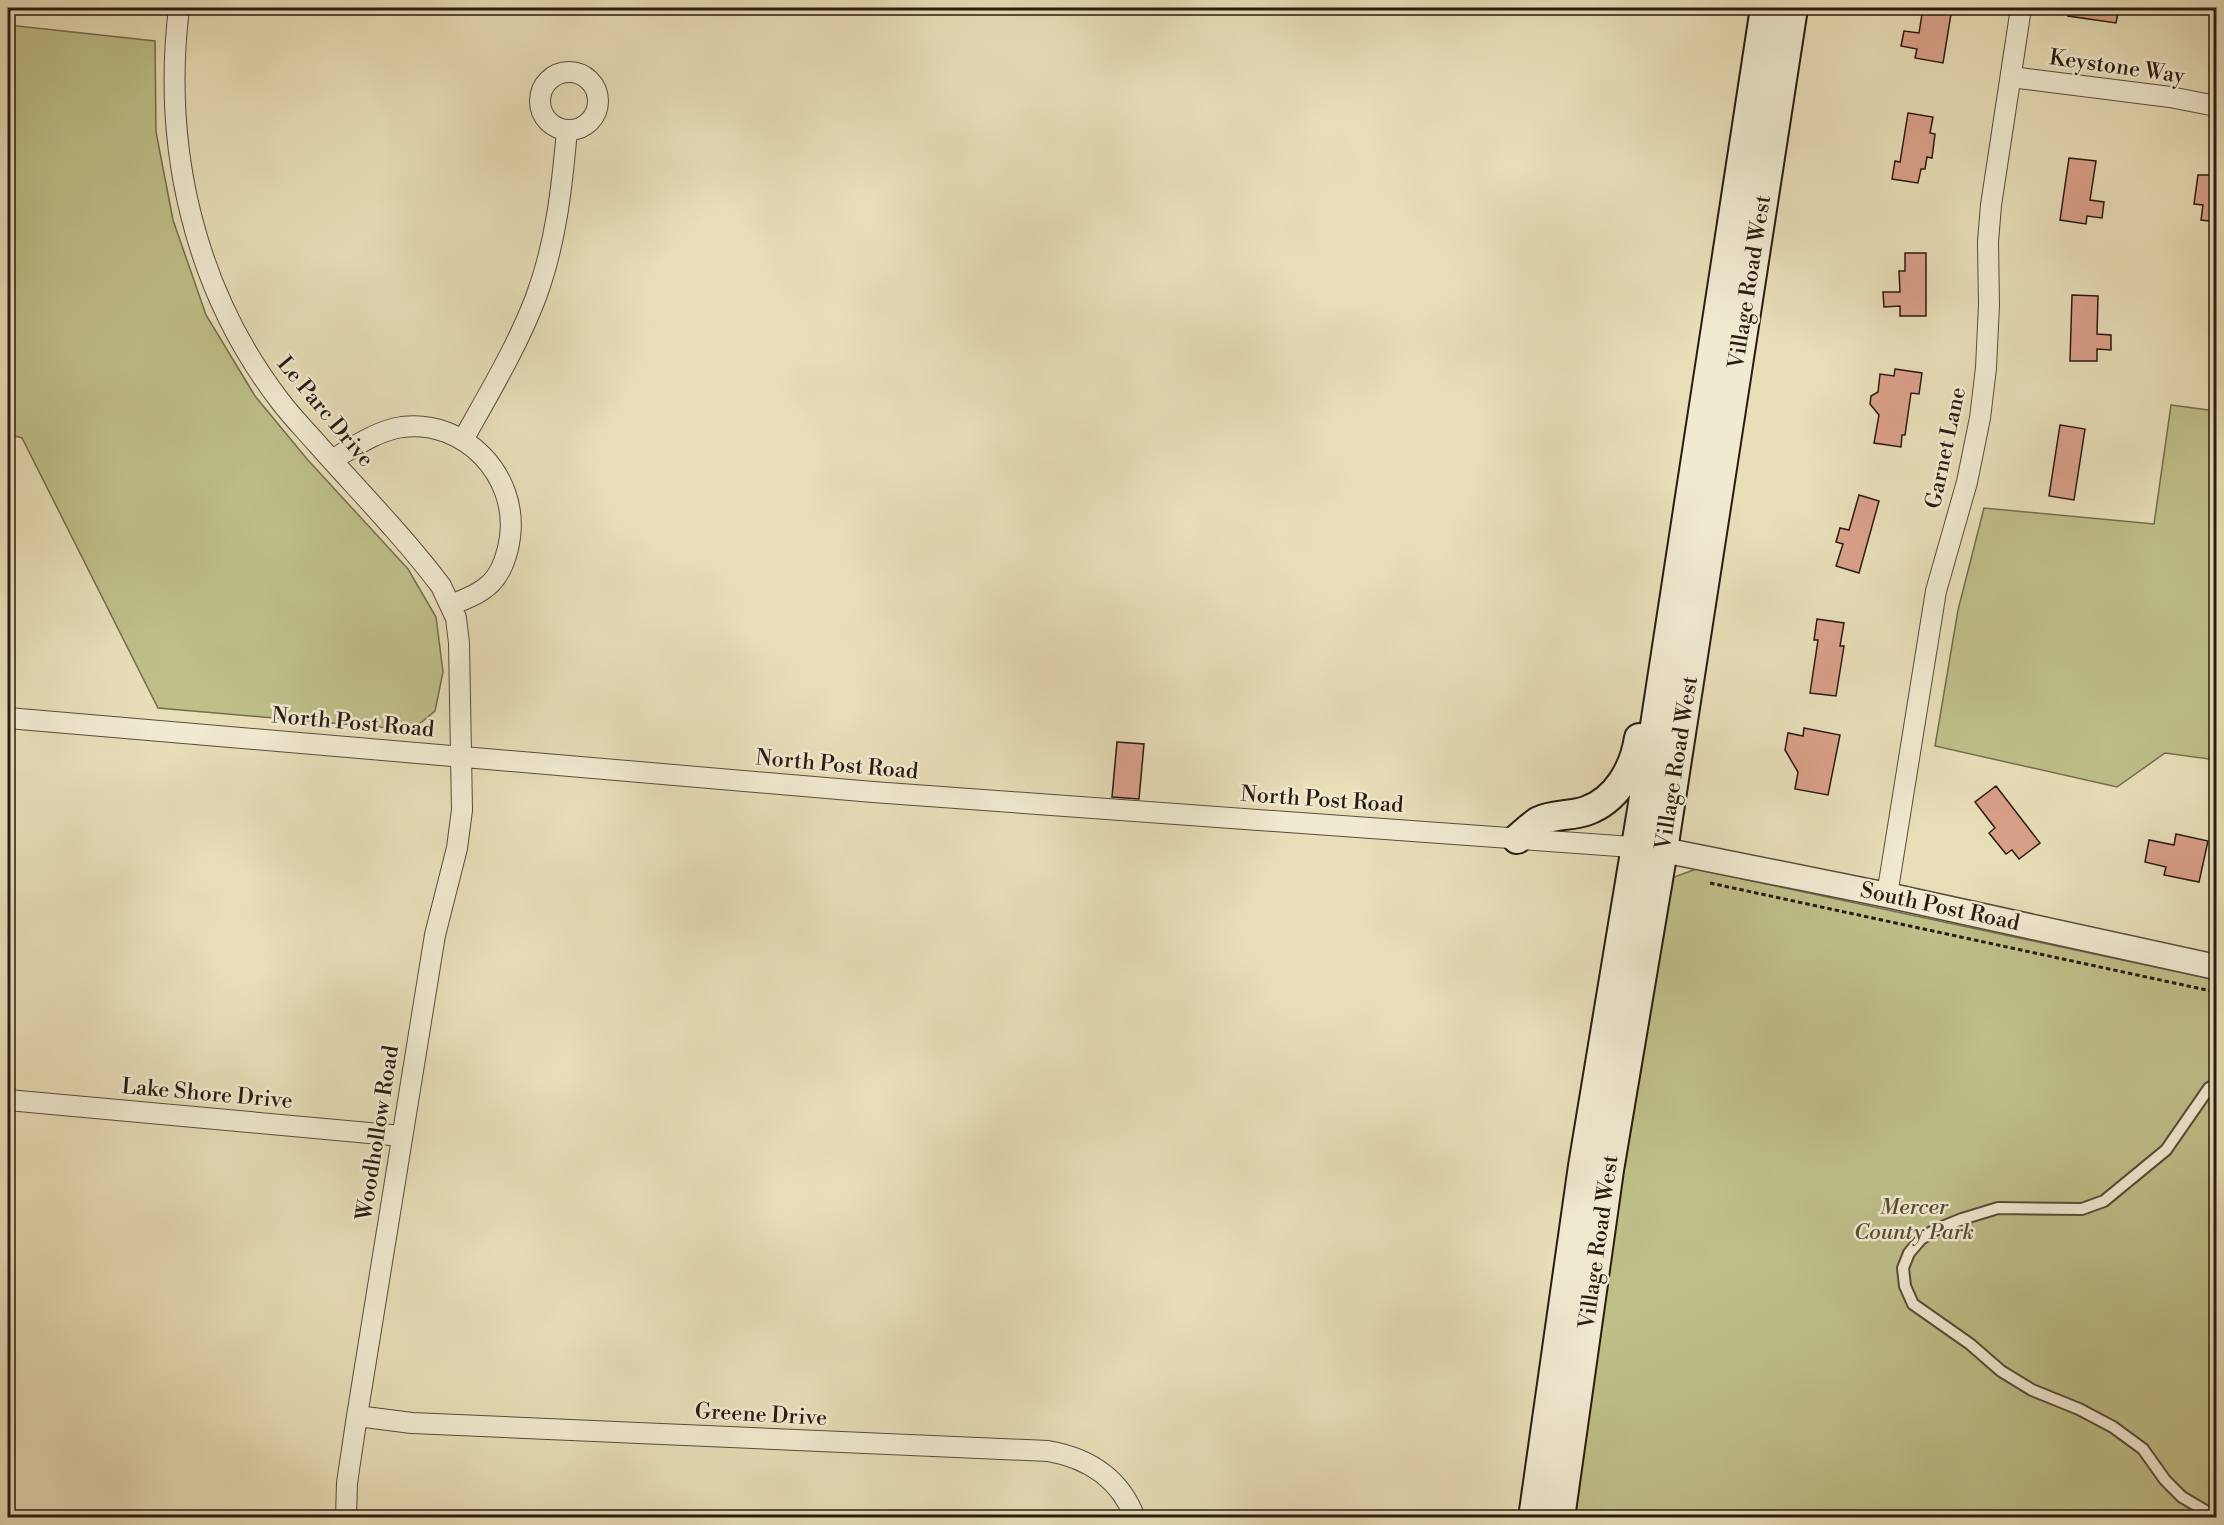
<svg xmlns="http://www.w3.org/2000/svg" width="2224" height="1525" font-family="'Libre Bodoni',serif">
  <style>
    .green { fill: #bebf89; stroke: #746d4e; stroke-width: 1.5 }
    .building { fill: #d9a089; stroke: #291b12; stroke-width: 1.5 }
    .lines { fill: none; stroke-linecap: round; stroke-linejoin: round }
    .service-casing { stroke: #594c3c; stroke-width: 14 }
    .minor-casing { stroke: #594c3c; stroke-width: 22 }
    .tertiary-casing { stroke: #594c3c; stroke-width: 27 }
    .secondary-casing { stroke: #291b12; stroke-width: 32 }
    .path { stroke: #291b12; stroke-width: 3; stroke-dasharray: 4.5 3; stroke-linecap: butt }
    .service { stroke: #f0ead1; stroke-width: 10 }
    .minor { stroke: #f0ead1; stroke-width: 20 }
    .tertiary { stroke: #f0ead1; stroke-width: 24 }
    .secondary { stroke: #f0ead1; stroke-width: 28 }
    .labels { text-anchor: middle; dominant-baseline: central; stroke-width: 5; stroke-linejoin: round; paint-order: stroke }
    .street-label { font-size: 22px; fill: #291b12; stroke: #f0ead1 }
    .park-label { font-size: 22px; font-style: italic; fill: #564c36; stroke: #f0ead1 }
  </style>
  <rect width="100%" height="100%" fill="#e8deb8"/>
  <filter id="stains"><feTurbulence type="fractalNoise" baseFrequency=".00333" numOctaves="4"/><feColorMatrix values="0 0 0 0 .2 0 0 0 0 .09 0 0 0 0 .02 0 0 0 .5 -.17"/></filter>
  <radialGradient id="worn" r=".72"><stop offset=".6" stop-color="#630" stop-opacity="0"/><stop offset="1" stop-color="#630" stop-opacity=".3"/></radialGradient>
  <path class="green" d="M8 25 155 41 156 132 173 220 206 315 255 396 307 459 408 569 436 617 443 672 435 711 412 730 158 708 22 438 8 434Z
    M2171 405 2216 411V525L2213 549 2216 551V760L2165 753 2117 787 1935 746 1958 610 1984 508 2154 524Z
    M1696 869 2216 980V1517L1569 1518 1666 880Z"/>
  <path class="building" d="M1923 8H1952L1943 63 1915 58 1917 49 1901 46 1904 31 1919 33Z
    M2069 8H2119L2116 23 2068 16Z
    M1908 113 1933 117 1930 133 1935 134 1932 158 1927 157 1925 169H1921L1918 183 1892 179 1895 161 1900 162Z
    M2069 158 2096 161 2090 200 2104 202 2102 218 2087 216 2086 224 2060 220Z
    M2198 175H2217V222L2201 220 2203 205 2194 204Z
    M1905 253H1926V316H1900V306L1884 307 1883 292H1900L1899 271H1905Z
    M2072 295 2098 296 2097 334 2111 335V350L2097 349V361H2070Z
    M1895 369 1922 373 1919 394 1911 393 1905 435H1902L1901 447 1874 443 1879 415 1870 404 1871 396 1878 392 1880 374 1894 376Z
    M2060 425 2085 429 2074 500 2049 496Z
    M1859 495 1879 501 1859 573 1836 566 1843 544 1836 542 1840 528 1849 530Z
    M1817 619 1844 623 1840 646H1844L1836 696 1810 693 1818 640H1814Z
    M1804 728 1840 735 1828 795 1795 789 1798 772 1785 750 1788 733 1803 736Z
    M1117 742 1144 744 1139 799 1112 797Z
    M1996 786 2040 843 2019 859 2012 850 2006 854 1989 833 1995 828 1975 802Z
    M2176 834 2208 841 2199 882 2164 875 2166 867 2145 862 2149 840 2174 845Z"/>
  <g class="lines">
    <g class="service-casing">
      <path id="service" d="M2216 1085 2209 1088 2166 1150 2104 1201 2082 1209 1998 1208 1962 1219 1935 1230 1921 1239 1909 1253 1903 1268 1905 1286 1913 1304 1970 1344 2001 1371 2032 1390 2079 1409 2113 1427 2143 1449 2165 1480 2182 1497 2216 1517"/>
    </g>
    <g class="minor-casing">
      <path id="minor" d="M179 8C162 147 194 289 280 401 292 417 306 431 319 446 360 492 404 537 441 586L456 618 459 643 462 810 457 848 435 935 357 1416 347 1483 346 1518
        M540 101a29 29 0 1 1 58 0a29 29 0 1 1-58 0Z
        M2011 77 2170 97 2216 106
        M463 440C489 393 517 347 536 297 556 243 562 187 567 130
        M332 460C354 447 376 431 402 427 465 419 518 476 510 537 508 553 502 572 491 583 480 594 465 599 451 605
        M8 718 873 792 1646 848
        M1887 895 1936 591 1967 482 1980 418 1986 368 1989 305 1988 242 1991 205 2021 8
        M8 1100 402 1136
        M357 1416 412 1423 1048 1451C1088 1458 1120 1478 1135 1518"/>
    </g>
    <g class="tertiary-casing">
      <path id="tertiary" d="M1663 850 1887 895 2216 967"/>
    </g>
    <g class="secondary-casing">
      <path id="secondary" d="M1517 839C1524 833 1532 825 1539 821 1553 814 1572 816 1586 811 1617 800 1634 769 1639 738
        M1533 1518 1583 1166 1642 810 1765 8
        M1560 1518 1609 1170 1663 850 1793 8"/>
    </g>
    <path class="path" d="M1710 883 2216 992"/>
    <use href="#service" class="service"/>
    <use href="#minor" class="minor"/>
    <use href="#tertiary" class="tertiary"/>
    <use href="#secondary" class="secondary"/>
  </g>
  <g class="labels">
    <g class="street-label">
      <text transform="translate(2117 67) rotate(8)">Keystone Way</text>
      <text transform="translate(1750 282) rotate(-81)">Village Road West</text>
      <text transform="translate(325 412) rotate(50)">Le Parc Drive</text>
      <text transform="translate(1946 448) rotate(-78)">Garnet Lane</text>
      <text transform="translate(353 723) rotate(5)">North Post Road</text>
      <text transform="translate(1677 763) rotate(-81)">Village Road West</text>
      <text transform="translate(837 765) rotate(5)">North Post Road</text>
      <text transform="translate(1322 800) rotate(4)">North Post Road</text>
      <text transform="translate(1940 907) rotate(12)">South Post Road</text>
      <text transform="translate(207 1094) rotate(5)">Lake Shore Drive</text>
      <text transform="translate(378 1133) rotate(-81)">Woodhollow Road</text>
      <text transform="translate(1599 1242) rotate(-82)">Village Road West</text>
      <text transform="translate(761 1415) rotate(3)">Greene Drive</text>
    </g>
    <g class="park-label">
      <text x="1914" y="1207">Mercer<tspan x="1914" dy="25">County Park</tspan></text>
    </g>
  </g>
  <rect width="2224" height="1525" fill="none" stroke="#e8deb8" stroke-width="30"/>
  <rect x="9" y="9" width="2206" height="1507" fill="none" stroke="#291b12" stroke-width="3"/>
  <rect x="15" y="15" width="2194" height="1495" fill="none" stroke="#291b12" stroke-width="1.5"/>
  <rect width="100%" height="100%" filter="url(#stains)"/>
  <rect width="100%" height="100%" fill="url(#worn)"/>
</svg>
